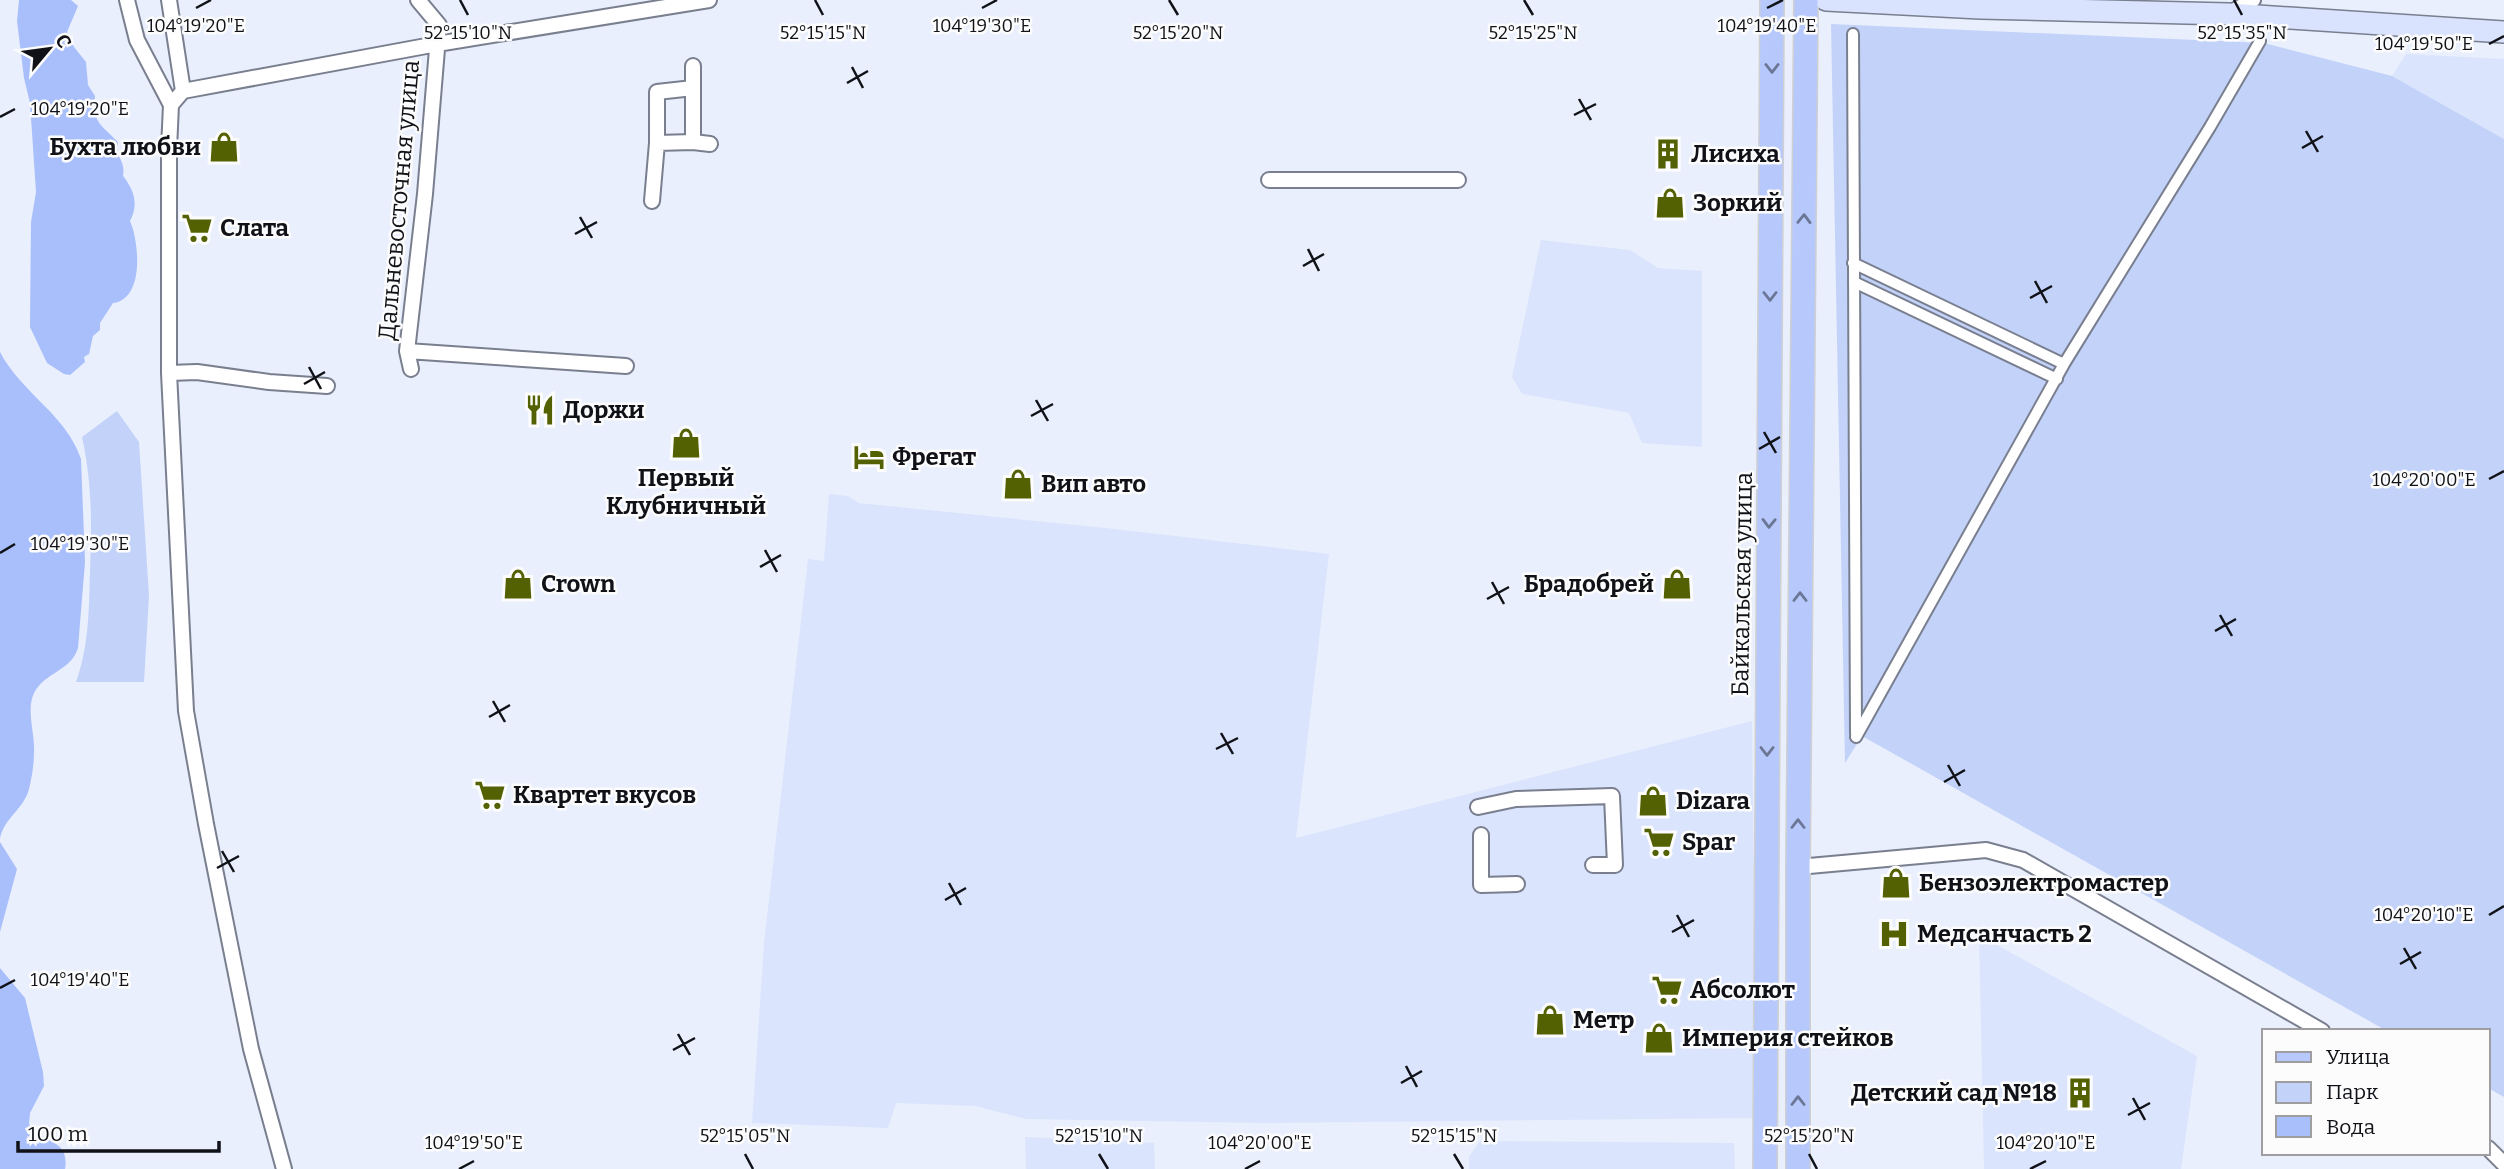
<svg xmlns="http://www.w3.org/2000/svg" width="2504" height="1169" font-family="Bitter,serif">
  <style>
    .built { fill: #dbe4fd }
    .green { fill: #c3d2f9 }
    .water { fill: #a9bffb }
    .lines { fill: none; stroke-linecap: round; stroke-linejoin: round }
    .pedestrian-casing { stroke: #797f8f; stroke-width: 14 }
    .minor-casing { stroke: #797f8f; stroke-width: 18 }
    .secondary-casing { stroke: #797f8f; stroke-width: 24 }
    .primary-casing { stroke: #cfd0d1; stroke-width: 26 }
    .pedestrian { stroke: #fff; stroke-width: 10 }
    .minor { stroke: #fff; stroke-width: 14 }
    .secondary { stroke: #dae3fe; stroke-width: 21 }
    .primary { stroke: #b6c8fc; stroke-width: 23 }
    .oneway { stroke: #6b7695 }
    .ticks { fill: none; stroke: #101218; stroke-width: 2.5 }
    .labels { text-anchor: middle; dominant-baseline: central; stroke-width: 5; stroke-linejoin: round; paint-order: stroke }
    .poi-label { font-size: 24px; font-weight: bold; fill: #101218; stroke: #fcfcfc; text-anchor: start }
    .street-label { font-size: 24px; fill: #101218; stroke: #fcfcfc }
    .ticks-label { font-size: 18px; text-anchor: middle; fill: #101218; stroke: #fcfcfc; stroke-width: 5; stroke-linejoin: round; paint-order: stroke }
  </style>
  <rect width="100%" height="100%" fill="#e9effd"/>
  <path class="built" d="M2406 54 2504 59V139L2392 76Z
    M1541 240 1630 250 1658 268 1702 271V447L1642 443 1629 413 1522 394 1512 377Z
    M829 494 848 496 859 503 1106 528 1329 554 1296 838 1752 721 1757 1118 1262 1123 1026 1119 975 1106 896 1103 888 1128 752 1123 764 943 808 559 824 561Z
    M1979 935 2197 1056 2181 1169H1984Z
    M1025 1137 1154 1143 1155 1169H1026Z
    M1480 1141 1734 1143 1735 1169H1469V1157Z"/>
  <path class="green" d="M1831 24 2264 43 2392 76 2504 139V1097L2488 1088V1031H2387L1862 736 1845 763Z
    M117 411 139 442 149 596 144 682H76C89 646 89 609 90 571 92 525 92 482 82 437Z"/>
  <path class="water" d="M19 0H71L78 6 67 32 74 47 86 62 88 85 95 96C92 123 101 124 118 142 114 157 126 160 123 176 134 190 139 204 130 221 139 241 145 299 113 303L100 323V330L93 336 89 354 84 357 85 362 70 375 64 374 47 363 30 327 31 222 36 192 30 103 24 78 17 21Z
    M0 352C22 394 66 414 81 459L85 562 78 648C71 671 45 672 34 693 26 710 35 733 34 752 34 764 32 777 29 789 24 809 3 819 0 839Z
    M0 842 17 869 0 932Z
    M0 968 25 998 43 1072 44 1086 30 1113 29 1124C43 1145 70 1138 65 1169H0Z"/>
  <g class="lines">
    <g class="pedestrian-casing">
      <path id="pedestrian" d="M1853 34 1856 734
        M1853 263 2064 364
        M1854 282 2057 379
        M1856 737 2064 364 2210 127 2260 41"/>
    </g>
    <g class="minor-casing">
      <path id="minor" d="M127 0 137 40 171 105 169 149V373L186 711 206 824 251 1049 284 1169
        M169 0 183 91
        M2230 13 2253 0
        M693 66V142L710 144
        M171 105 183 91 437 44 709 0
        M693 142 657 143V92L693 88
        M1269 180H1458
        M652 201 657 143
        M407 351 626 366
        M411 369 407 351 425 194 439 25 418 0
        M169 373 197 372 269 382 327 386
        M1478 807 1516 799 1612 796 1615 865H1593
        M1481 835V885L1517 884
        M1798 867 1986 850 2023 860 2322 1031
        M2488 1148 2504 1164"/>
    </g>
    <g class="secondary-casing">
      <path id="secondary" d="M1826 0 1980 8 2228 14 2504 32"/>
    </g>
    <g class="primary-casing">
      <path id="primary" d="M1765 1169 1772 0
        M1798 1169V867L1806 0"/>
    </g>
    <use href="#pedestrian" class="pedestrian"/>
    <use href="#minor" class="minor"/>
    <use href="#secondary" class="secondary"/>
    <use href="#primary" class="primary"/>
  </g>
  <defs><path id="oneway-chevron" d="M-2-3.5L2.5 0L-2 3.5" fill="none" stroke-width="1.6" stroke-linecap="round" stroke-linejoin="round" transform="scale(1.75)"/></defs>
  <g class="oneway">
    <use href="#oneway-chevron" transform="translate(1772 68) rotate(90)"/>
    <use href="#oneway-chevron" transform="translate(1804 219) rotate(-89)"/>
    <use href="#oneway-chevron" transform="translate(1770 296) rotate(90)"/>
    <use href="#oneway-chevron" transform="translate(1769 523) rotate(91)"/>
    <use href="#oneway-chevron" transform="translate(1800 597) rotate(-90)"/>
    <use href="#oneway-chevron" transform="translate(1767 751) rotate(90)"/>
    <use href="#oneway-chevron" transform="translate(1798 824) rotate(-90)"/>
    <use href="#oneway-chevron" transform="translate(1798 1101) rotate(-90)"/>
  </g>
  <path class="ticks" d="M460 0 468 15M815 0 823 15M1169 0 1178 15M1524 0 1533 15M2234 0 2242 15M196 8 211 0M982 8 997 0M1767 8 1783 0M2489 44 2504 36M852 67 863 88M847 83 868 71M1579 99 1591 120M1574 115 1596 104M0 117 15 109M2306 131 2318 152M2302 148 2323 136M580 217 592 238M575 234 597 222M1308 249 1319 271M1303 266 1324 254M2035 281 2047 303M2030 298 2052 286M309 367 321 389M304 384 325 372M1036 400 1048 421M1031 416 1053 404M1764 432 1776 453M1759 449 1780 437M2489 479 2504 471M765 550 777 572M0 553 15 544M760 567 781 555M1492 582 1504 604M1487 599 1509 587M2220 615 2232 636M2215 631 2236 619M493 701 505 722M489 717 510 705M1221 733 1233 754M1216 749 1238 738M1948 765 1960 786M1944 782 1965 770M222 851 234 872M217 868 239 856M949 883 961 905M945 900 966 888M1677 915 1689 937M2489 915 2504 906M1672 932 1694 920M2404 948 2416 969M2400 964 2421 952M0 988 15 980M678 1034 690 1055M673 1050 695 1038M1406 1066 1417 1087M1401 1083 1422 1071M2133 1098 2145 1120M2128 1115 2150 1103M745 1154 753 1169M1099 1154 1108 1169M1454 1154 1463 1169M1809 1154 1817 1169M459 1169 474 1161M1245 1169 1260 1161M2030 1169 2046 1161"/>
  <defs>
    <g id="shop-bare" transform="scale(2.415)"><path d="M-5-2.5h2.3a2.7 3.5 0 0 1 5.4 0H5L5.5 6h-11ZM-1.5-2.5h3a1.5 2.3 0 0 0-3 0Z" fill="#546103" stroke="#fcfcfc" stroke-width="2.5" paint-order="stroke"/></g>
    <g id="building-bare" transform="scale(2.415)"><path d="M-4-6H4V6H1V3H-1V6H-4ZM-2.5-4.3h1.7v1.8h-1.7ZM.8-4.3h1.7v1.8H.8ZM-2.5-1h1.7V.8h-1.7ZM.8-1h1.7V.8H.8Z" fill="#546103" stroke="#fcfcfc" stroke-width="2.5" paint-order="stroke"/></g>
    <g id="supermarket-bare" transform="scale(2.415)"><path d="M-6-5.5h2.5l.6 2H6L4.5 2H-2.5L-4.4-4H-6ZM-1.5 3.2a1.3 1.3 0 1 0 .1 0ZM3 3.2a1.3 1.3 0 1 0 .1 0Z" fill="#546103" stroke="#fcfcfc" stroke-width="2.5" paint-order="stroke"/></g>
    <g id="restaurant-bare" transform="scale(2.415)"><path d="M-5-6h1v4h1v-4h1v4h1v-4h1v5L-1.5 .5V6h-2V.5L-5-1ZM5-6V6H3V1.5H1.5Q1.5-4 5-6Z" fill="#546103" stroke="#fcfcfc" stroke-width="2.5" paint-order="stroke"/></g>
    <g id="hotel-bare" transform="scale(2.415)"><path d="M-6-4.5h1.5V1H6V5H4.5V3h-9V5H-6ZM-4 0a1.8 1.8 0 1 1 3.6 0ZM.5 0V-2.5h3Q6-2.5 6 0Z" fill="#546103" stroke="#fcfcfc" stroke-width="2.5" paint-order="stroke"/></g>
    <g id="hospital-bare" transform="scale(2.415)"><path d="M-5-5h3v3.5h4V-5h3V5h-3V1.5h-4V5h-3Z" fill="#546103" stroke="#fcfcfc" stroke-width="2.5" paint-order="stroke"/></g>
  </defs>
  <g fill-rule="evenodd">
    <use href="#shop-bare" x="224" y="147"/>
    <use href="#building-bare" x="1668" y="154"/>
    <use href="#shop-bare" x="1670" y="203"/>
    <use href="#supermarket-bare" x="197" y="228"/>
    <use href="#restaurant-bare" x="540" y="410"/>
    <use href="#shop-bare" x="686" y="443"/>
    <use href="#hotel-bare" x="869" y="457"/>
    <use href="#shop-bare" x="1018" y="484"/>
    <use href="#shop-bare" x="518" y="584"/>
    <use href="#shop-bare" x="1677" y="584"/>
    <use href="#supermarket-bare" x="490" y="795"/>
    <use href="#shop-bare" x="1653" y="801"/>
    <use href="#supermarket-bare" x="1659" y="842"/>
    <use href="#shop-bare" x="1896" y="883"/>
    <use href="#hospital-bare" x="1894" y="934"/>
    <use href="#supermarket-bare" x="1667" y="990"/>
    <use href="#shop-bare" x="1550" y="1020"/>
    <use href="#shop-bare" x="1659" y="1038"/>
    <use href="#building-bare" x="2080" y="1093"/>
  </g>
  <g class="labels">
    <g class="poi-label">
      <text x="201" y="147" text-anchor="end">Бухта любви</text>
      <text x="1691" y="154">Лисиха</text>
      <text x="1693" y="203">Зоркий</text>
      <text x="220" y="228">Слата</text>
      <text x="563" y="410">Доржи</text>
      <text x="892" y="457">Фрегат</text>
      <text x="686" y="478" text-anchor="middle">Первый<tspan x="686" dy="28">Клубничный</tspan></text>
      <text x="1041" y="484">Вип авто</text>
      <text x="541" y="584">Crown</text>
      <text x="1654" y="584" text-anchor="end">Брадобрей</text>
      <text x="513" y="795">Квартет вкусов</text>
      <text x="1676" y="801">Dizara</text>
      <text x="1682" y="842">Spar</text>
      <text x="1919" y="883">Бензоэлектромастер</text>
      <text x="1917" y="934">Медсанчасть 2</text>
      <text x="1690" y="990">Абсолют</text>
      <text x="1573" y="1020">Метр</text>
      <text x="1682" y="1038">Империя стейков</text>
      <text x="2057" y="1093" text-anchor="end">Детский сад №18</text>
    </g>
    <g class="street-label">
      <text transform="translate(399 200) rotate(-85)">Дальневосточная улица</text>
      <text transform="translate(1742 584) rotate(-89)">Байкальская улица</text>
    </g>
  </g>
  <g class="ticks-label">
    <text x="196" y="32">104°19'20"E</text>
    <text x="982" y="32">104°19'30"E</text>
    <text x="1767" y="32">104°19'40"E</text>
    <text x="468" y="39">52°15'10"N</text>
    <text x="823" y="39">52°15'15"N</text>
    <text x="1178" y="39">52°15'20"N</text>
    <text x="1533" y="39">52°15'25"N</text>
    <text x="2242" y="39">52°15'35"N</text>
    <text x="2424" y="50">104°19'50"E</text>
    <text x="80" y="115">104°19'20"E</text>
    <text x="2424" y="486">104°20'00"E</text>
    <text x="80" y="550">104°19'30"E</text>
    <text x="2424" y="921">104°20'10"E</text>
    <text x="80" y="986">104°19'40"E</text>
    <text x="745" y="1142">52°15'05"N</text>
    <text x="1099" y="1142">52°15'10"N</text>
    <text x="1454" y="1142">52°15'15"N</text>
    <text x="1809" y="1142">52°15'20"N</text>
    <text x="474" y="1149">104°19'50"E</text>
    <text x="1260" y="1149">104°20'00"E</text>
    <text x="2046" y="1149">104°20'10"E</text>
  </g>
  <rect x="2262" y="1029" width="228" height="126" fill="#fcfcfc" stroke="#9e9ea1" stroke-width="2"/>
  <rect x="2276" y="1052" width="35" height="10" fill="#b6c8fc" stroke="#9e9ea1" stroke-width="2"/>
  <text x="2326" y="1064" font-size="21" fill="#101218">Улица</text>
  <rect x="2276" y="1082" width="35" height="21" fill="#c3d2f9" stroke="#9e9ea1" stroke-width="2"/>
  <text x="2326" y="1099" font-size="21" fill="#101218">Парк</text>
  <rect x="2276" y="1116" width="35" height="21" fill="#a9bffb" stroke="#9e9ea1" stroke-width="2"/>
  <text x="2326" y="1134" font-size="21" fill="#101218">Вода</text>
  <g transform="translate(49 49) rotate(61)" stroke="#fcfcfc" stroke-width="5" paint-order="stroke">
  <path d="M0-5L12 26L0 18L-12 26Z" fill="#101218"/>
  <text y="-10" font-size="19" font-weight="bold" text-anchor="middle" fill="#101218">С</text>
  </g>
  <path d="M18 1141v10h201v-10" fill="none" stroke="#101218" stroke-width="3.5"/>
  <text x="28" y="1141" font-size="21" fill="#101218" stroke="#fcfcfc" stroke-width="5" paint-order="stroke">100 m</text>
</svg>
